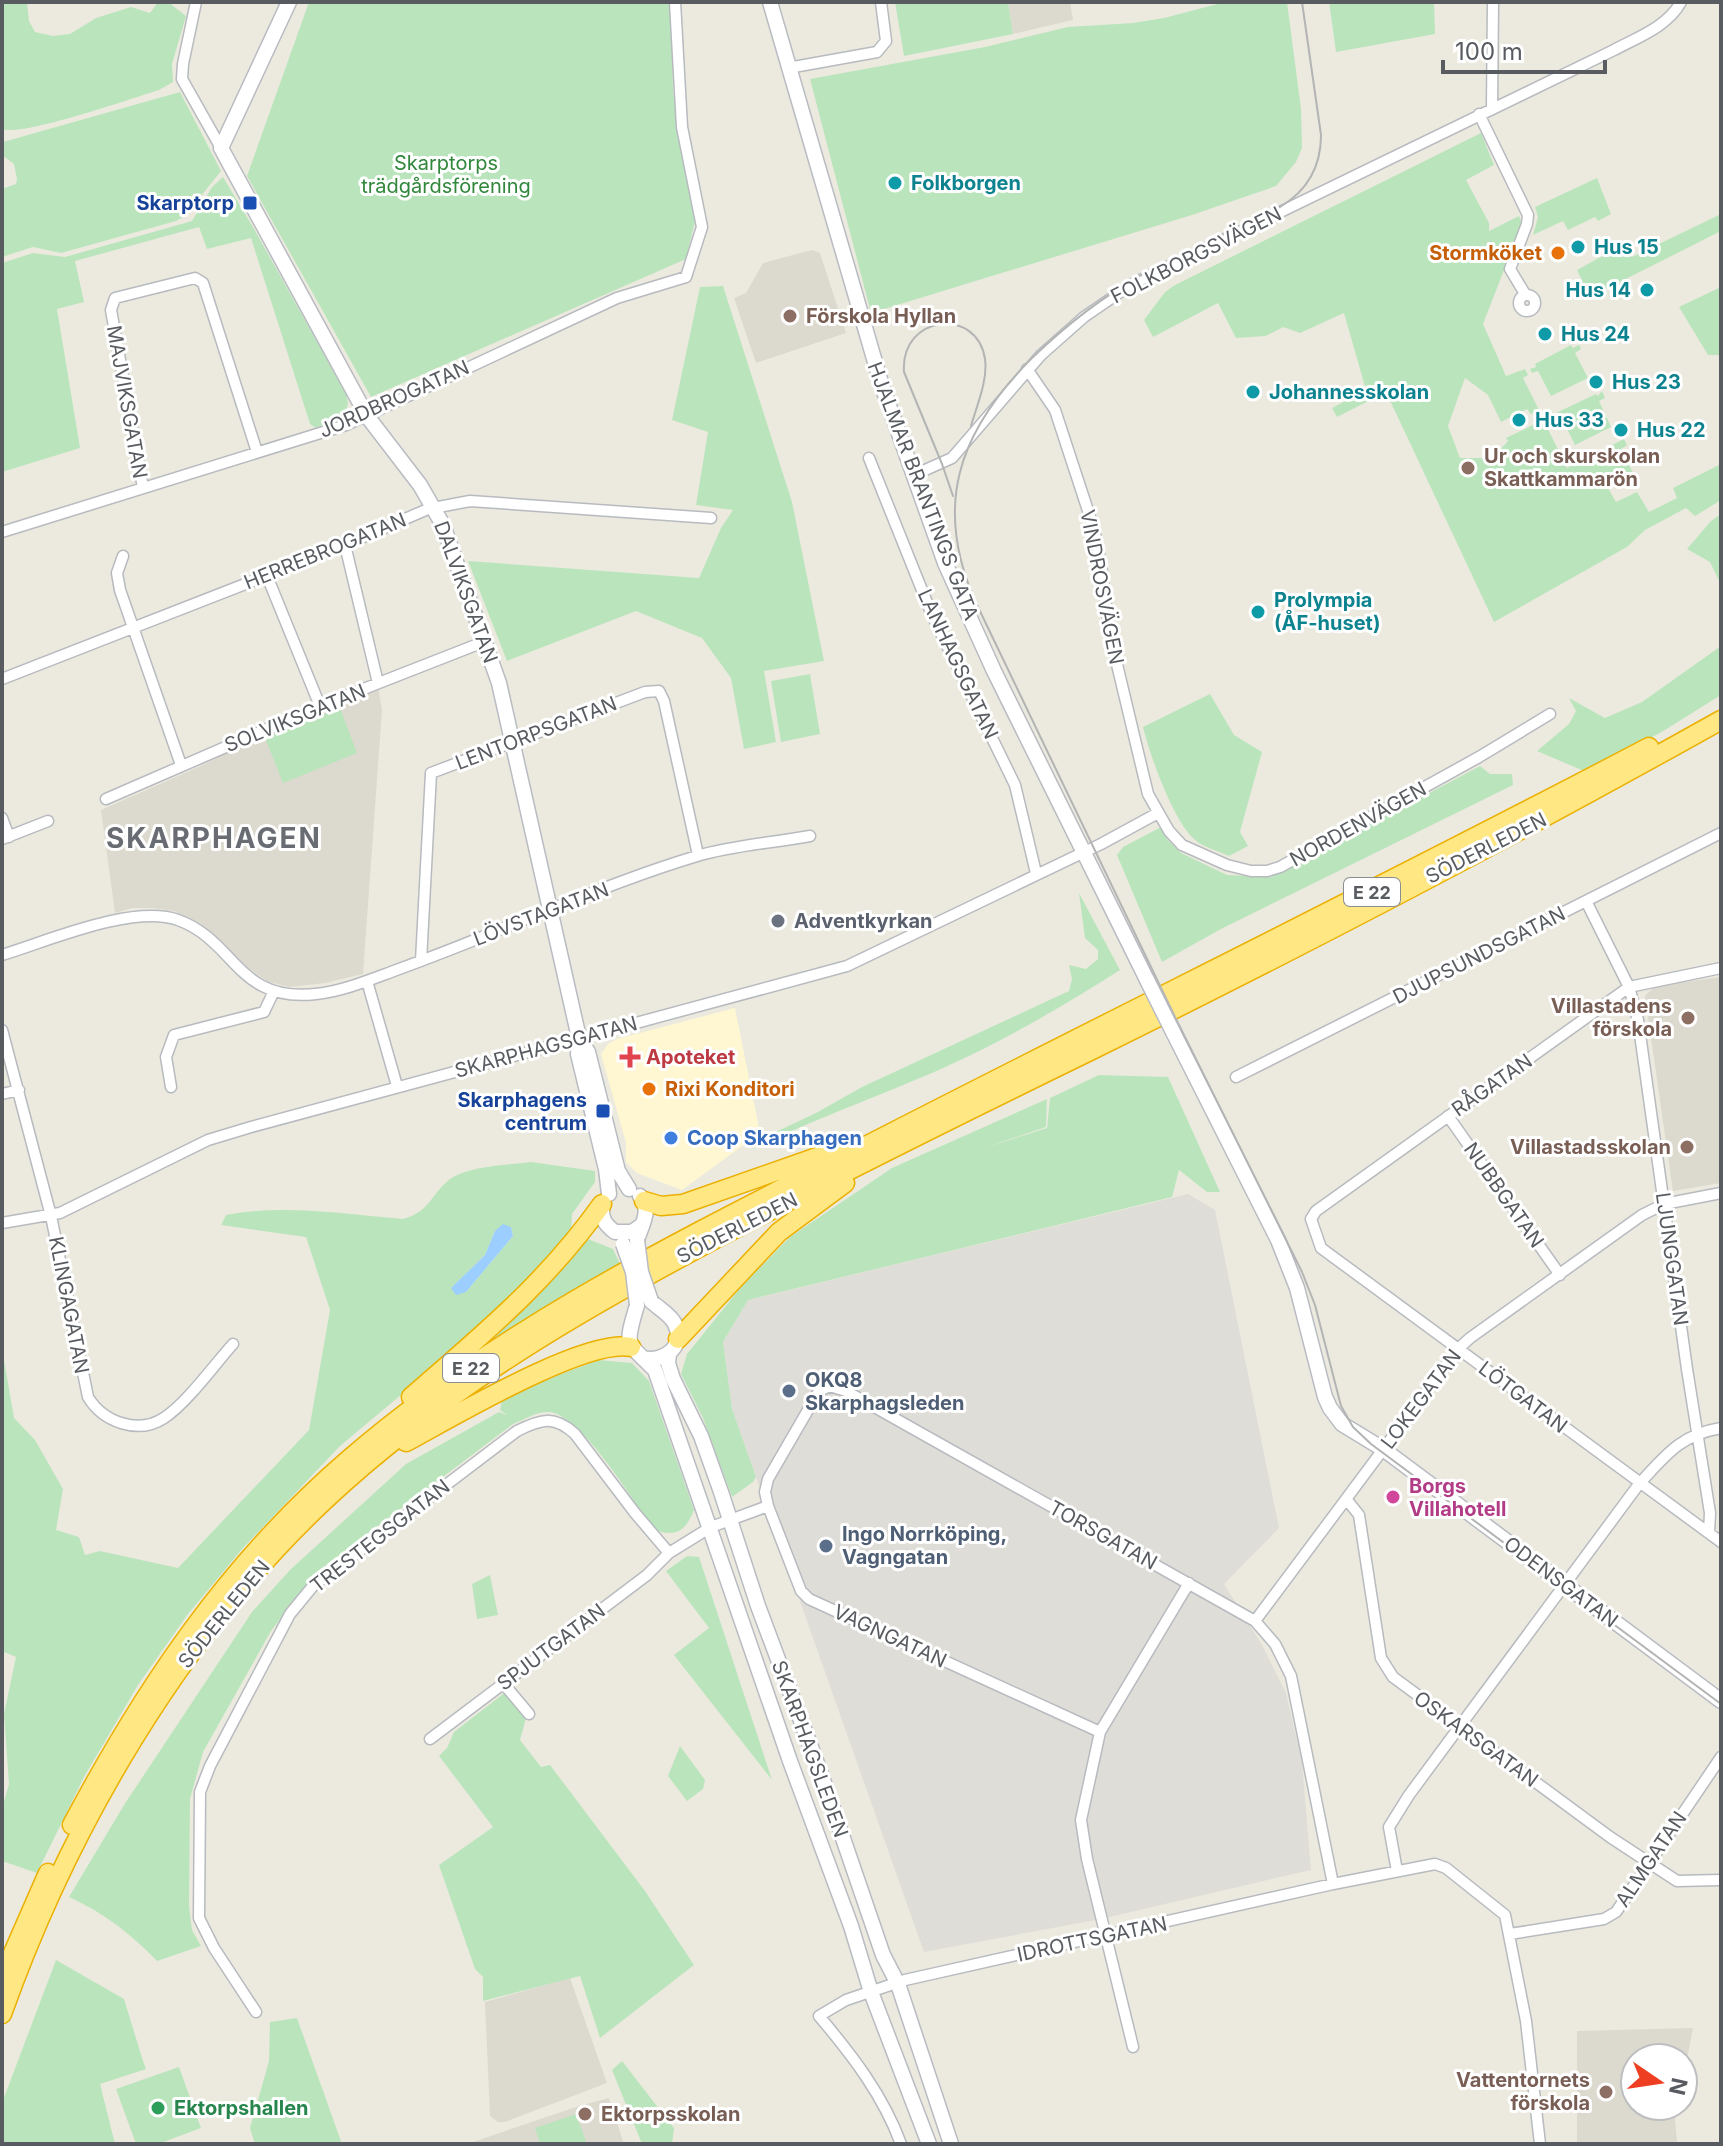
<svg xmlns="http://www.w3.org/2000/svg" width="1723" height="2146" font-family="Inter,sans-serif">
  <style>
    .commercial { fill: #fff7d1 }
    .industrial { fill: #dfddd7 }
    .education { fill: #dcd9ce }
    .green { fill: #bae5bc; fill-rule: evenodd }
    .water { fill: #9cceff }
    .lines { fill: none; stroke-linecap: round; stroke-linejoin: round }
    .street-casing { stroke: #b7babf; stroke-width: 13 }
    .secondary-casing { stroke: #b8bbc2; stroke-width: 17 }
    .highway-casing { stroke: #ebb000; stroke-width: 21 }
    .street { stroke: #fff; stroke-width: 10 }
    .secondary { stroke: #fff; stroke-width: 14 }
    .highway { stroke: #ffe783; stroke-width: 18 }
    .tram { stroke: #b3b4b4; stroke-width: 2 }
    .secondary-bridge-casing { stroke: #b8bbc2; stroke-width: 17; stroke-linecap: butt }
    .secondary-bridge { stroke: #fff; stroke-width: 14 }
    .culture-dot { fill: #0f9aa8; stroke: #fff; stroke-width: 3 }
    .transit-dot { fill: #1a4fb4; stroke: #fff; stroke-width: 3 }
    .food-dot { fill: #e8710a; stroke: #fff; stroke-width: 3 }
    .education-dot { fill: #8d6e63; stroke: #fff; stroke-width: 3 }
    .worship-dot { fill: #6b7280; stroke: #fff; stroke-width: 3 }
    .health-dot { fill: #e0444e; stroke: #fff; stroke-width: 3 }
    .shop-dot { fill: #3f7fe0; stroke: #fff; stroke-width: 3 }
    .service-dot { fill: #5c6f8a; stroke: #fff; stroke-width: 3 }
    .hotel-dot { fill: #d1479c; stroke: #fff; stroke-width: 3 }
    .leisure-dot { fill: #2e9e5b; stroke: #fff; stroke-width: 3 }
    .labels { text-anchor: middle; dominant-baseline: central; stroke-width: 6; stroke-linejoin: round; paint-order: stroke }
    .shield { fill: #fff; stroke: #8a8d90; stroke-width: 2 }
    .shield-label { font-size: 18px; font-weight: bold; fill: #585c61 }
    .park-label { font-size: 20px; fill: #31873b; stroke: #fff }
    .culture-label { font-size: 20px; font-weight: bold; fill: #0d838f; stroke: #fff; text-anchor: start }
    .transit-label { font-size: 20px; font-weight: bold; fill: #164399; stroke: #fff; text-anchor: end }
    .food-label { font-size: 20px; font-weight: bold; fill: #c56008; stroke: #fff; text-anchor: end }
    .street-label { font-size: 20px; fill: #585c61; stroke: #fff }
    .education-label { font-size: 20px; font-weight: bold; fill: #785e54; stroke: #fff; text-anchor: start }
    .worship-label { font-size: 20px; font-weight: bold; fill: #5b616d; stroke: #fff; text-anchor: start }
    .health-label { font-size: 20px; font-weight: bold; fill: #be3a42; stroke: #fff; text-anchor: start }
    .shop-label { font-size: 20px; font-weight: bold; fill: #366cbe; stroke: #fff; text-anchor: start }
    .service-label { font-size: 20px; font-weight: bold; fill: #4e5e75; stroke: #fff; text-anchor: start }
    .hotel-label { font-size: 20px; font-weight: bold; fill: #b23c85; stroke: #fff; text-anchor: start }
    .leisure-label { font-size: 20px; font-weight: bold; fill: #27864d; stroke: #fff; text-anchor: start }
    .district-label { font-size: 28px; font-weight: bold; letter-spacing: 2px; fill: #696d73; stroke: #fff }
  </style>
  <rect width="100%" height="100%" fill="#eceadf"/>
  <path class="commercial" d="M735 1008 760 1133 682 1190 637 1173 626 1162V1143L601 1054 608 1044 617 1039Z"/>
  <path class="industrial" d="M1188 1194 1215 1210 1279 1528 1224 1584 1262 1645 1286 1693 1302 1762 1311 1870 1101 1919 924 1952 732 1409 723 1342 748 1300Z"/>
  <path class="education" d="M1008 2H1070L1073 20 1013 34Z
    M812 250 820 253 846 333 756 363 734 298 746 293 763 263Z
    M378 688 382 710 363 974 325 983 290 987 269 982 248 968 201 925 174 911 153 908H132L115 913 101 810 203 765 260 735Z
    M1721 977V1183L1673 1191 1645 996 1655 986Z
    M570 1978 607 2083 505 2122H498L490 2116 485 2002Z
    M1693 2028 1683 2079V2058H1635V2106H1678L1675 2120 1677 2142H1685V2144H1577V2031Z
    M609 2098 624 2144H467L579 2106Z"/>
  <path class="green" d="M2 2H27L29 21 35 32 53 36 70 34 96 18 131 7 150 13 158 2H168L186 16 172 64 173 82 159 90C133 98 22 137 2 129Z
    M309 2H671L673 91 695 221 686 259 371 397 247 176Z
    M895 2H1008L1013 34 904 56Z
    M1225 2H1287L1301 109 1302 148 1296 162 1276 186 1192 215 871 313 810 79 985 47 1068 27 1133 23 1164 18Z
    M1329 2H1434L1435 34 1336 52Z
    M180 92 221 171 185 216 176 221 61 253 33 247 2 257V189L16 184 17 179 14 164 2 155 3 142Z
    M1481 133 1494 165 1466 180 1489 223V231L1519 216 1522 224 1483 324 1506 376 1525 369 1528 375 1523 378 1539 410 1531 414 1527 409 1501 422 1488 395 1465 378 1448 426 1460 458H1493L1508 441 1506 438 1535 424 1533 418 1541 414 1544 420 1550 417 1553 423 1547 427 1567 468 1624 439 1627 445 1621 449 1634 475 1608 488 1616 502 1637 492 1649 512 1677 498 1673 488 1721 464V500L1695 516 1686 508 1645 530 1627 547 1494 622 1386 392 1337 417 1332 408 1366 390 1344 313 1300 333 1283 327 1266 336 1236 338 1218 303 1153 337 1144 320 1165 292 1175 285Z
    M223 177 253 227 346 394 348 403 345 415 316 428 310 424 251 238 207 249 199 227 75 261 84 302 57 309 80 448 2 472V263L33 253 65 257 192 221 212 187Z
    M1597 178 1611 214 1598 221 1595 217 1568 230 1563 221 1533 235 1538 217 1535 207Z
    M1721 214V231L1590 297 1577 270 1624 244 1632 257Z
    M723 286 792 502 824 661 764 671 776 742 744 749 731 678 702 638 636 611 507 661 468 561 699 578 721 528 733 510 696 505 708 432 672 420 700 287Z
    M1721 287V355H1708L1679 307Z
    M1571 345 1573 348 1579 345 1581 349 1575 353 1588 378 1551 396 1538 371 1532 373 1530 369 1536 367 1535 364Z
    M1602 391 1605 398 1599 401 1611 427 1575 445 1562 419 1556 422 1553 416H1556L1558 412 1596 394 1598 396Z
    M1721 514V585L1710 562 1687 549 1711 521Z
    M1721 646V695L1660 733 1584 771 1537 751 1569 724 1576 711 1569 698 1605 718 1642 702Z
    M810 674 820 734 781 742 771 681Z
    M1210 694 1234 735 1262 752 1240 832 1248 846 1229 856C1218 851 1203 847 1195 840 1173 821 1150 755 1143 727Z
    M340 708 357 753 283 783 265 738Z
    M1480 766 1490 774H1512L1513 785 1221 929 1162 962 1117 855 1123 847 1161 827 1167 839 1181 853 1227 875 1271 877Z
    M1079 893 1120 970C1056 1011 986 1051 915 1080 861 1103 806 1123 752 1149L765 1137 816 1113 862 1087 1069 991 1072 979 1069 965 1086 969 1098 959V950L1085 938Z
    M1099 1075 1168 1077 1220 1192H1207L1179 1170 1172 1197 748 1300 723 1342 732 1409 756 1477 753 1482 732 1497 703 1418 681 1374 687 1354 741 1287 790 1237 892 1168 1047 1099 1046 1127 984 1148 1047 1128 1050 1098Z
    M531 1162 595 1171V1182L572 1214 571 1235 488 1322 340 1446 243 1548 188 1614 138 1685 84 1777 37 1873 2 1861V1809L9 1784 4 1714 16 1657 2 1651V1348L14 1418 35 1440 63 1489 56 1530 79 1537 85 1555 100 1551 178 1568 309 1430 330 1310 306 1237 221 1225 226 1215C283 1204 345 1214 403 1219 431 1211 430 1195 450 1179 469 1166 509 1165 531 1162ZM511 1227 513 1236 466 1292 451 1288 485 1255 495 1231Z
    M588 1239 613 1249 620 1264 486 1350 484 1345 532 1300Z
    M599 1360 632 1363 649 1381 694 1510C685 1532 676 1537 654 1530 634 1503 581 1413 548 1412 535 1412 524 1420 513 1424L317 1572 271 1631 203 1752 190 1799 189 1906 192 1930 201 1946 157 1961C130 1933 104 1913 69 1897L124 1805 252 1612 290 1570 406 1464 499 1412 507 1415 500 1410 502 1399 526 1387Z
    M687 1556 699 1557 772 1780 674 1655 709 1628 666 1571Z
    M490 1575 498 1615 477 1619 472 1584Z
    M507 1691 526 1718 520 1740 541 1767 550 1765 645 1891 694 1965 600 2038 580 1976 483 2001V1977L475 1969 439 1865 493 1827 439 1756 447 1748 454 1732Z
    M680 1746 705 1780 703 1789 687 1801 668 1776Z
    M56 1960 124 1999 143 2061 146 2069 100 2084 115 2144H2V2103Z
    M297 2018 342 2144H255L250 2128 269 2061 270 2022Z
    M622 2061 674 2128 672 2144H642L612 2070Z
    M179 2067 201 2128 158 2144H136L116 2089Z
    M576 2114 587 2144H540L535 2128Z"/>
  <path class="water" d="M503 1224 511 1227 513 1236 466 1292 456 1295 451 1288 485 1255 495 1231Z"/>
  <g class="lines">
    <g class="street-casing">
      <path id="street" d="M196 2 183 64 182 79 221 148
        M788 68 877 52 886 41 881 2
        M1492 108 1493 2
        M1479 114 1528 215 1527 224 1510 269 1525 294
        M1519 303a8 8 0 1 1 16 0a8 8 0 1 1-16 0Z
        M1027 369 1055 410 1094 529 1101 564 1109 631 1148 794 1169 831 1182 845 1227 865 1251 871H1267L1280 867 1479 757 1550 714
        M869 458 932 615 1015 785 1036 873
        M914 475 952 458 1041 355 1084 317 1132 284 1614 50C1638 37 1667 27 1681 2
        M143 488 111 310 115 298 195 278 203 283 257 452
        M2 532 346 425 617 298 686 277 702 227 682 127 675 2
        M345 545 378 683
        M123 556 117 573 120 590 181 765
        M267 576 320 706
        M2 679 345 545 428 509 470 501 711 518
        M106 799 320 706 486 641
        M2 818 9 837
        M2 839 48 821
        M1586 901 1629 987 1638 1020 1687 1369 1710 1513 1709 1533
        M2 955C48 941 133 904 178 920 236 941 237 1003 316 994 342 991 367 981 391 972 435 956 478 939 521 921 579 898 637 874 697 856 734 845 773 843 810 836
        M421 961 431 773 645 692 659 691 664 701 698 855
        M1721 968 1629 987 1316 1211 1311 1219 1321 1248 1721 1542
        M367 981 397 1086
        M2 1030 51 1216 88 1397C103 1422 138 1435 164 1418 187 1403 214 1365 233 1344
        M1236 1077 1721 833
        M171 1087 166 1057 174 1035 264 1012 274 991
        M2 1094 19 1090
        M1448 1116 1560 1275
        M2 1223 60 1213 208 1140 251 1127 847 966 1101 844 1158 813
        M1347 1500 1359 1515 1381 1658 1393 1677 1610 1837 1677 1881 1721 1880
        M768 1506 765 1492 768 1479 819 1391 830 1386 846 1391 1255 1621 1275 1644 1291 1676 1333 1884
        M1255 1621 1458 1349 1470 1338 1642 1215 1664 1204 1721 1193
        M503 1683 529 1714
        M430 1739 647 1575 669 1553
        M1397 1871 1389 1827 1409 1795 1639 1484C1666 1455 1680 1435 1721 1428
        M1510 1934 1604 1919 1616 1912 1721 1757
        M256 2012 214 1948 199 1918 200 1792 210 1766 290 1614 313 1586 517 1431C541 1419 554 1415 575 1434L635 1513 669 1553 711 1527 768 1506 801 1591 809 1599 1100 1732
        M1133 2047 1087 1859 1081 1820 1100 1732 1189 1583
        M901 2144C883 2095 852 2055 819 2016L846 2000 905 1980 1333 1884 1435 1864 1446 1868 1505 1915 1526 2021 1540 2144"/>
    </g>
    <g class="secondary-casing">
      <path id="secondary" d="M289 2 221 148 367 416 420 485 443 525 499 683 579 1038 588 1052 618 1171 629 1189
        M770 2 882 386 945 563 994 671 1147 980
        M1173 1032 1278 1240 1297 1288 1325 1397 1330 1408 1342 1424 1383 1449 1721 1701
        M579 1038 578 1054 606 1169 609 1194
        M603 1203C600 1217 604 1224 615 1232H632L642 1225
        M637 1240C642 1224 652 1210 640 1196
        M637 1305C625 1347 625 1340 655 1370L790 1761 851 1926 871 1992 929 2144
        M669 1354 668 1363 673 1379 701 1436 721 1492 758 1606 821 1774 883 1955 898 1984 951 2144
        M643 1358C663 1363 686 1347 675 1324 671 1315 658 1308 651 1301"/>
    </g>
    <g class="highway-casing">
      <path id="highway" d="M644 1201 661 1206 683 1204 840 1149
        M678 1339 779 1232 845 1183
        M411 1397C483 1334 546 1283 602 1204
        M406 1442C451 1418 585 1338 631 1347
        M72 1825C145 1687 229 1563 348 1460 508 1321 704 1229 891 1133 1143 1004 1398 879 1649 747
        M2 1978 48 1873
        M2 2014C69 1826 180 1636 325 1500 450 1383 601 1298 752 1220 864 1162 977 1106 1090 1051 1303 946 1514 836 1721 720"/>
    </g>
    <use href="#street" class="street"/>
    <use href="#secondary" class="secondary"/>
    <use href="#highway" class="highway"/>
    <path class="tram" d="M1302 2 1321 135C1321 167 1307 191 1280 207 1235 231 1187 250 1143 274 1102 297 1065 326 1032 358 958 432 932 507 977 605L1175 1017 1302 1272 1315 1305 1341 1406 1353 1427 1371 1444 1721 1704
      M953 496 942 464 904 372C900 315 977 306 985 359 988 380 977 405 971 426"/>
    <g class="secondary-bridge-casing">
      <path id="secondary-bridge" d="M1147 980 1173 1032
        M637 1240 641 1272 651 1301
        M623 1244 633 1272 637 1305"/>
    </g>
    <use href="#secondary-bridge" class="secondary-bridge"/>
  </g>
  <g class="culture-dot">
    <circle cx="895" cy="183" r="8"/>
    <circle cx="1578" cy="247" r="8"/>
    <circle cx="1647" cy="290" r="8"/>
    <circle cx="1545" cy="334" r="8"/>
    <circle cx="1596" cy="382" r="8"/>
    <circle cx="1253" cy="392" r="8"/>
    <circle cx="1519" cy="420" r="8"/>
    <circle cx="1621" cy="430" r="8"/>
    <circle cx="1258" cy="612" r="8"/>
  </g>
  <g class="transit-dot">
    <rect x="242" y="195" width="16" height="16" rx="4"/>
    <rect x="595" y="1103" width="16" height="16" rx="4"/>
  </g>
  <g class="food-dot">
    <circle cx="1558" cy="253" r="8"/>
    <circle cx="649" cy="1089" r="8"/>
  </g>
  <g class="education-dot">
    <circle cx="790" cy="316" r="8"/>
    <circle cx="1468" cy="468" r="8"/>
    <circle cx="1688" cy="1018" r="8"/>
    <circle cx="1687" cy="1147" r="8"/>
    <circle cx="1606" cy="2092" r="8"/>
    <circle cx="585" cy="2114" r="8"/>
  </g>
  <circle class="worship-dot" cx="778" cy="921" r="8"/>
  <path class="health-dot" d="M626 1045h8v8h8v8h-8v8h-8v-8h-8v-8h8z"/>
  <circle class="shop-dot" cx="671" cy="1138" r="8"/>
  <g class="service-dot">
    <circle cx="789" cy="1391" r="8"/>
    <circle cx="826" cy="1546" r="8"/>
  </g>
  <circle class="hotel-dot" cx="1393" cy="1497" r="8"/>
  <circle class="leisure-dot" cx="158" cy="2108" r="8"/>
  <g class="labels">
    <g class="shield">
      <rect x="1344" y="878" width="56" height="28" rx="6"/>
      <rect x="443" y="1354" width="56" height="28" rx="6"/>
    </g>
    <g class="shield-label">
      <text x="1372" y="892">E 22</text>
      <text x="471" y="1368">E 22</text>
    </g>
    <g class="park-label">
      <text x="446" y="163">Skarptorps<tspan x="446" dy="23">trädgårdsförening</tspan></text>
    </g>
    <g class="culture-label">
      <text x="911" y="183">Folkborgen</text>
      <text x="1594" y="247">Hus 15</text>
      <text x="1631" y="290" text-anchor="end">Hus 14</text>
      <text x="1561" y="334">Hus 24</text>
      <text x="1612" y="382">Hus 23</text>
      <text x="1269" y="392">Johannesskolan</text>
      <text x="1535" y="420">Hus 33</text>
      <text x="1637" y="430">Hus 22</text>
      <text x="1274" y="600">Prolympia<tspan x="1274" dy="23">(ÅF-huset)</tspan></text>
    </g>
    <g class="transit-label">
      <text x="234" y="203">Skarptorp</text>
      <text x="587" y="1100">Skarphagens<tspan x="587" dy="23">centrum</tspan></text>
    </g>
    <g class="food-label">
      <text x="1542" y="253">Stormköket</text>
      <text x="665" y="1089" text-anchor="start">Rixi Konditori</text>
    </g>
    <g class="street-label">
      <text transform="translate(1196 255) rotate(-27)">FOLKBORGSVÄGEN</text>
      <text transform="translate(394 399) rotate(-24)">JORDBROGATAN</text>
      <text transform="translate(127 402) rotate(80)">MAJVIKSGATAN</text>
      <text transform="translate(923 491) rotate(69)">HJALMAR BRANTINGS GATA</text>
      <text transform="translate(325 551) rotate(-22)">HERREBROGATAN</text>
      <text transform="translate(1102 587) rotate(79)">VINDROSVÄGEN</text>
      <text transform="translate(466 592) rotate(70)">DALVIKSGATAN</text>
      <text transform="translate(958 664) rotate(65)">LANHAGSGATAN</text>
      <text transform="translate(295 718) rotate(-22)">SOLVIKSGATAN</text>
      <text transform="translate(536 733) rotate(-21)">LENTORPSGATAN</text>
      <text transform="translate(1358 824) rotate(-29)">NORDENVÄGEN</text>
      <text transform="translate(1486 848) rotate(-27)">SÖDERLEDEN</text>
      <text transform="translate(541 914) rotate(-21)">LÖVSTAGATAN</text>
      <text transform="translate(1479 955) rotate(-27)">DJUPSUNDSGATAN</text>
      <text transform="translate(546 1047) rotate(-15)">SKARPHAGSGATAN</text>
      <text transform="translate(1492 1085) rotate(-35)">RÅGATAN</text>
      <text transform="translate(1504 1195) rotate(55)">NUBBGATAN</text>
      <text transform="translate(737 1228) rotate(-27)">SÖDERLEDEN</text>
      <text transform="translate(1672 1259) rotate(82)">LJUNGGATAN</text>
      <text transform="translate(69 1305) rotate(79)">KLINGAGATAN</text>
      <text transform="translate(1523 1397) rotate(37)">LÖTGATAN</text>
      <text transform="translate(1421 1399) rotate(-53)">LOKEGATAN</text>
      <text transform="translate(1103 1535) rotate(29)">TORSGATAN</text>
      <text transform="translate(380 1536) rotate(-38)">TRESTEGSGATAN</text>
      <text transform="translate(1561 1582) rotate(37)">ODENSGATAN</text>
      <text transform="translate(224 1614) rotate(-51)">SÖDERLEDEN</text>
      <text transform="translate(890 1636) rotate(25)">VAGNGATAN</text>
      <text transform="translate(551 1647) rotate(-37)">SPJUTGATAN</text>
      <text transform="translate(1476 1739) rotate(36)">OSKARSGATAN</text>
      <text transform="translate(810 1749) rotate(70)">SKARPHAGSLEDEN</text>
      <text transform="translate(1651 1859) rotate(-56)">ALMGATAN</text>
      <text transform="translate(1092 1939) rotate(-12)">IDROTTSGATAN</text>
    </g>
    <g class="education-label">
      <text x="806" y="316">Förskola Hyllan</text>
      <text x="1484" y="456">Ur och skurskolan<tspan x="1484" dy="23">Skattkammarön</tspan></text>
      <text x="1672" y="1006" text-anchor="end">Villastadens<tspan x="1672" dy="23">förskola</tspan></text>
      <text x="1671" y="1147" text-anchor="end">Villastadsskolan</text>
      <text x="1590" y="2080" text-anchor="end">Vattentornets<tspan x="1590" dy="23">förskola</tspan></text>
      <text x="601" y="2114">Ektorpsskolan</text>
    </g>
    <g class="worship-label">
      <text x="794" y="921">Adventkyrkan</text>
    </g>
    <g class="health-label">
      <text x="646" y="1057">Apoteket</text>
    </g>
    <g class="shop-label">
      <text x="687" y="1138">Coop Skarphagen</text>
    </g>
    <g class="service-label">
      <text x="805" y="1380">OKQ8<tspan x="805" dy="23">Skarphagsleden</tspan></text>
      <text x="842" y="1534">Ingo Norrköping,<tspan x="842" dy="23">Vagngatan</tspan></text>
    </g>
    <g class="hotel-label">
      <text x="1409" y="1486">Borgs<tspan x="1409" dy="23">Villahotell</tspan></text>
    </g>
    <g class="leisure-label">
      <text x="174" y="2108">Ektorpshallen</text>
    </g>
    <g class="district-label">
      <text x="214" y="838">SKARPHAGEN</text>
    </g>
  </g>
  <rect width="1723" height="2146" fill="none" stroke="#585c61" stroke-width="8"/>
  <g transform="translate(1659 2082) rotate(103)"><circle r="38" fill="#ffffff" stroke="#bcbec0" stroke-width="2"/>
  <path d="M0-6L14 30L0 20L-14 30Z" fill="#ef3f22"/>
  <text y="-12" font-size="22" font-weight="bold" text-anchor="middle" fill="#585c61">N</text>
  </g>
  <path d="M1443 60v12h162v-12" fill="none" stroke="#585c61" stroke-width="4"/>
  <text x="1455" y="60" font-size="24" fill="#585c61" stroke="#ffffff" stroke-width="6" paint-order="stroke">100 m</text>
</svg>
